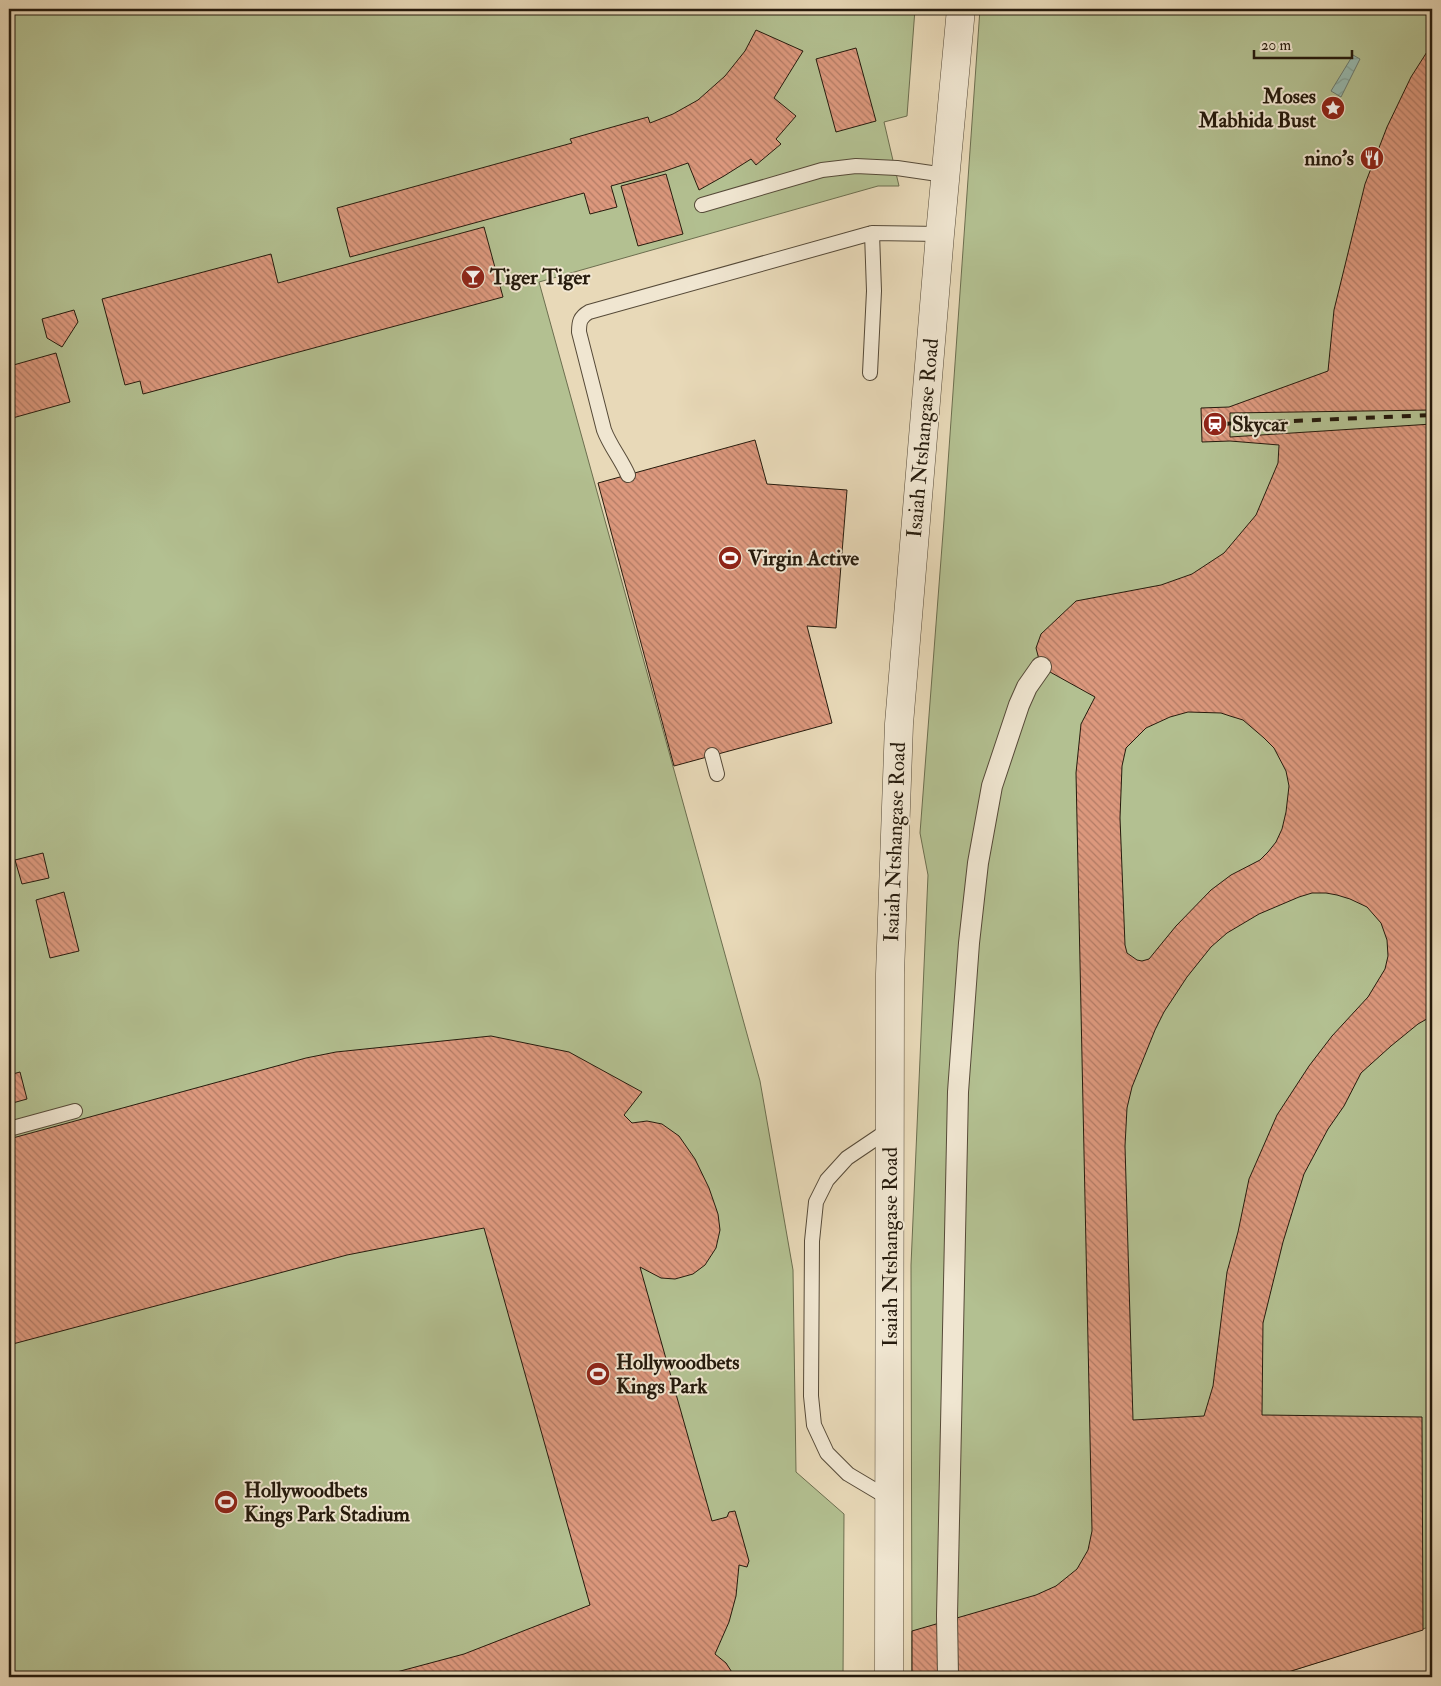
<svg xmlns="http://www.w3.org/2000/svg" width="1441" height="1686" font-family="'IM FELL Double Pica',serif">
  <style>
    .park { fill: #b3c091; stroke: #6c6e4f }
    .water { fill: url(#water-waves); stroke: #6a7a6f }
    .building { fill: url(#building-back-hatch); stroke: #261b0d; fill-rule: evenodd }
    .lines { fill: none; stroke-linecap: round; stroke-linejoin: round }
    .service-casing { stroke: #564a38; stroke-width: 16 }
    .pedestrian-casing { stroke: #564a38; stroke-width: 22 }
    .minor-casing { stroke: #564a38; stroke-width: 29 }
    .service { stroke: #f0e6d1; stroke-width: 14 }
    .pedestrian { stroke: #f0e6d1; stroke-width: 20 }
    .minor { stroke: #f0e6d1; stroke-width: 28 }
    .rail { stroke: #261b0d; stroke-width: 4; stroke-dasharray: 9 9; stroke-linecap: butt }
    .labels { text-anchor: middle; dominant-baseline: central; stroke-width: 4; stroke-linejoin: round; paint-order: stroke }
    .poi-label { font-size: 21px; font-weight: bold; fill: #261b0d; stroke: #f0e6d1; text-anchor: start }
    .street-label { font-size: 21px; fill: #261b0d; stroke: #f0e6d1 }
  </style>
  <defs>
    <pattern id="water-waves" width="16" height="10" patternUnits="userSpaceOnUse" patternTransform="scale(1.25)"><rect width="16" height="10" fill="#97bab0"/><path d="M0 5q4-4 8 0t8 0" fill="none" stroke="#829f96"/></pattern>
    <pattern id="building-back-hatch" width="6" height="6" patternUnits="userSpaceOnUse" patternTransform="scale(1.25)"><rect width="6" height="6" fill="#dc987d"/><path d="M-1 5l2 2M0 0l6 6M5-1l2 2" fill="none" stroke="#b27b65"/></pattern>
  </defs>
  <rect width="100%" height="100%" fill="#e8d9b8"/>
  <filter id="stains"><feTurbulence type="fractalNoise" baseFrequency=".004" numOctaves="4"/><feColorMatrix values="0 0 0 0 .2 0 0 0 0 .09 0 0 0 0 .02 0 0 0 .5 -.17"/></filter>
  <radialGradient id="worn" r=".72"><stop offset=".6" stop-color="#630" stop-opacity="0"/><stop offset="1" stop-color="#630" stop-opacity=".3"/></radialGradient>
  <path class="park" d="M9 9H915L907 116 884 122 899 186H878L539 282 760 1081 793 1270 796 1472 844 1514 843 1677H9Z
    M980 9H1432V1626L1272 1677H912L911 1265 928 875 920 833 944 520Z"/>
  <path class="water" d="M1353 55 1360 59 1341 97 1331 91Z"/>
  <path class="building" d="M756 30 803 51 774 98 796 116 776 139 781 144 756 165 751 159 724 176 699 190 688 163 665 171 611 186 617 207 590 214 584 193 350 257 337 208 572 143 570 139 648 117 650 123 673 114 698 100 725 76 745 51Z
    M1432 44V1016L1418 1024 1391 1046 1361 1073 1344 1106 1328 1129 1304 1174 1283 1242 1263 1323 1262 1415 1422 1417 1423 1630 1272 1677H912V1631L1036 1595 1056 1586 1077 1569 1088 1550 1092 1531 1076 773 1081 724 1095 697 1041 667 1036 648 1041 634 1076 601 1161 585 1192 574 1224 553 1256 515 1278 463 1279 445 1230 441 1202 442 1201 408 1229 407 1328 371 1334 310 1365 184 1387 127 1411 77ZM1188 712 1221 713 1230 716 1243 720 1264 738 1274 748 1286 771 1289 786 1286 812 1282 829 1276 842 1268 852 1260 860 1231 875 1211 890 1176 926 1149 959 1142 961 1137 960 1127 953 1125 945 1120 818 1122 766 1126 748 1146 728 1170 717ZM1312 893H1326L1337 895 1350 899 1367 907 1381 923 1387 940 1388 956 1385 969 1368 997 1332 1036 1309 1066 1277 1115 1249 1179 1238 1232 1227 1272 1213 1386 1204 1416 1133 1420 1125 1146 1127 1108 1132 1087 1155 1030 1164 1012 1187 977 1211 947 1227 933 1259 914 1299 897Z
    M856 48 876 121 836 132 816 59Z
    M666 174 683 234 638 246 621 186Z
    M484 227 503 297 143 394 140 381 125 385 102 299 271 254 278 283Z
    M74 310 78 322 62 347 47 338 42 319Z
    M56 353 70 402 9 419V360L10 366Z
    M1432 410V424L1230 437V413Z
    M755 440 767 484 847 490 836 628 807 626 832 723 674 766 598 483Z
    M43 853 49 878 22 884 15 860Z
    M64 892 79 951 50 958 36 900Z
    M491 1036 569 1052 642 1092 624 1115 632 1123 647 1121 662 1124 679 1136 695 1159 709 1188 718 1214 720 1230 716 1248 705 1265 693 1274 675 1279 661 1278 640 1267 712 1521 727 1517 729 1512 735 1511 749 1561 747 1567 739 1565 736 1596 729 1622 715 1654 726 1663 735 1677H378L464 1654 590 1605 484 1228 347 1255 9 1345V1139L306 1058 336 1052Z
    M20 1072 27 1099 9 1104V1075Z"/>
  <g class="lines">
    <g class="service-casing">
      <path id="service" d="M702 205 822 170 856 166 897 168 945 175
        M870 373 874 291 872 233
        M628 475C621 459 610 446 604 430L579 332C579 322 580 317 589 312L872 233 940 234
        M712 755 717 774
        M9 1129 75 1111
        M890 1499 848 1474 827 1453 814 1425 811 1396 812 1241 816 1202 827 1180 847 1158 890 1129"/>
    </g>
    <g class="pedestrian-casing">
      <path id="pedestrian" d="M948 1677 947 1616 958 1092 969 943 978 863 992 786 1019 705 1027 687 1041 667"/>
    </g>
    <g class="minor-casing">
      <path id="minor" d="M889 1677 890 974 899 724 940 234 961 9"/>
    </g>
    <use href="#service" class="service"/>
    <use href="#pedestrian" class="pedestrian"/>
    <use href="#minor" class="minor"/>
    <path class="rail" d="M1222 424 1432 415"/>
  </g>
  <defs>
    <g id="sight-disc" transform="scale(1.25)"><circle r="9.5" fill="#8f2418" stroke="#f0e6d1"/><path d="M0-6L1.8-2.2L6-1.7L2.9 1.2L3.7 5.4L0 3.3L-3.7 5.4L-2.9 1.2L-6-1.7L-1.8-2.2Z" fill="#fff"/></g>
    <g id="restaurant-disc" transform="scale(1.25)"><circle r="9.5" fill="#8f2418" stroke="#f0e6d1"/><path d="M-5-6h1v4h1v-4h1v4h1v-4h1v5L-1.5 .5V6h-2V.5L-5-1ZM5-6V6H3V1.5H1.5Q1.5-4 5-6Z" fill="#fff"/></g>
    <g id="bar-disc" transform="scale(1.25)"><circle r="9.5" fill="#8f2418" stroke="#f0e6d1"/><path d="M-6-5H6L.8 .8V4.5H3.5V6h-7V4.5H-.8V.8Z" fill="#fff"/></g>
    <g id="station-disc" transform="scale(1.25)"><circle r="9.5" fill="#8f2418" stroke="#f0e6d1"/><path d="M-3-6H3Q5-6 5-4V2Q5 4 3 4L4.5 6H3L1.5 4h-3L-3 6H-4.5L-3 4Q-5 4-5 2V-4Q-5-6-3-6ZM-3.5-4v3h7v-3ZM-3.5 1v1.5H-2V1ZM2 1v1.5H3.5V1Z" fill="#fff"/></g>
    <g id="stadium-disc" transform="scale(1.25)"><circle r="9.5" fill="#8f2418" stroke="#f0e6d1"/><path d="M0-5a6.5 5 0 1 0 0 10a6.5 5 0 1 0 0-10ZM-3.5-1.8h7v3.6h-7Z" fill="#fff"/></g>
  </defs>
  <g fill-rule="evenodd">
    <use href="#sight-disc" x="1333" y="108"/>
    <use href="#restaurant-disc" x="1372" y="158"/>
    <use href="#bar-disc" x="473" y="277"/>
    <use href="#station-disc" x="1215" y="424"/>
    <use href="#stadium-disc" x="730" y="558"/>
    <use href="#stadium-disc" x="598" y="1374"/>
    <use href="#stadium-disc" x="226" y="1502"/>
  </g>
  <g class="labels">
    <g class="poi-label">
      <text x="1316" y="96" text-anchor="end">Moses<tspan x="1316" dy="24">Mabhida Bust</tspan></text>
      <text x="1354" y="158" text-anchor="end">nino's</text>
      <text x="490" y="277">Tiger Tiger</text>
      <text x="1232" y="424">Skycar</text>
      <text x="748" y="558">Virgin Active</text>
      <text x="616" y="1362">Hollywoodbets<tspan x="616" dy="24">Kings Park</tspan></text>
      <text x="244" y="1490">Hollywoodbets<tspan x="244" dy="24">Kings Park Stadium</tspan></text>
    </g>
    <g class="street-label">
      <text transform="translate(923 438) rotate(-85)">Isaiah Ntshangase Road</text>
      <text transform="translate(895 842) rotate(-88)">Isaiah Ntshangase Road</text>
      <text transform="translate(890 1247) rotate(-90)">Isaiah Ntshangase Road</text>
    </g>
  </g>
  <rect width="1441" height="1686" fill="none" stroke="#e8d9b8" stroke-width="30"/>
  <rect x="10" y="10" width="1421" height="1666" fill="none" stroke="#261b0d" stroke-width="2.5"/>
  <rect x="15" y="15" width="1411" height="1656" fill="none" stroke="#261b0d"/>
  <path d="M1254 50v8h98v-8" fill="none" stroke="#261b0d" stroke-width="2.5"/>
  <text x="1261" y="50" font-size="15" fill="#261b0d" stroke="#f0e6d1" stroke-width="4" paint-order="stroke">20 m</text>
  <rect width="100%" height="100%" filter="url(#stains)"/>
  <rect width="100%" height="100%" fill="url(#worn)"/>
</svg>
